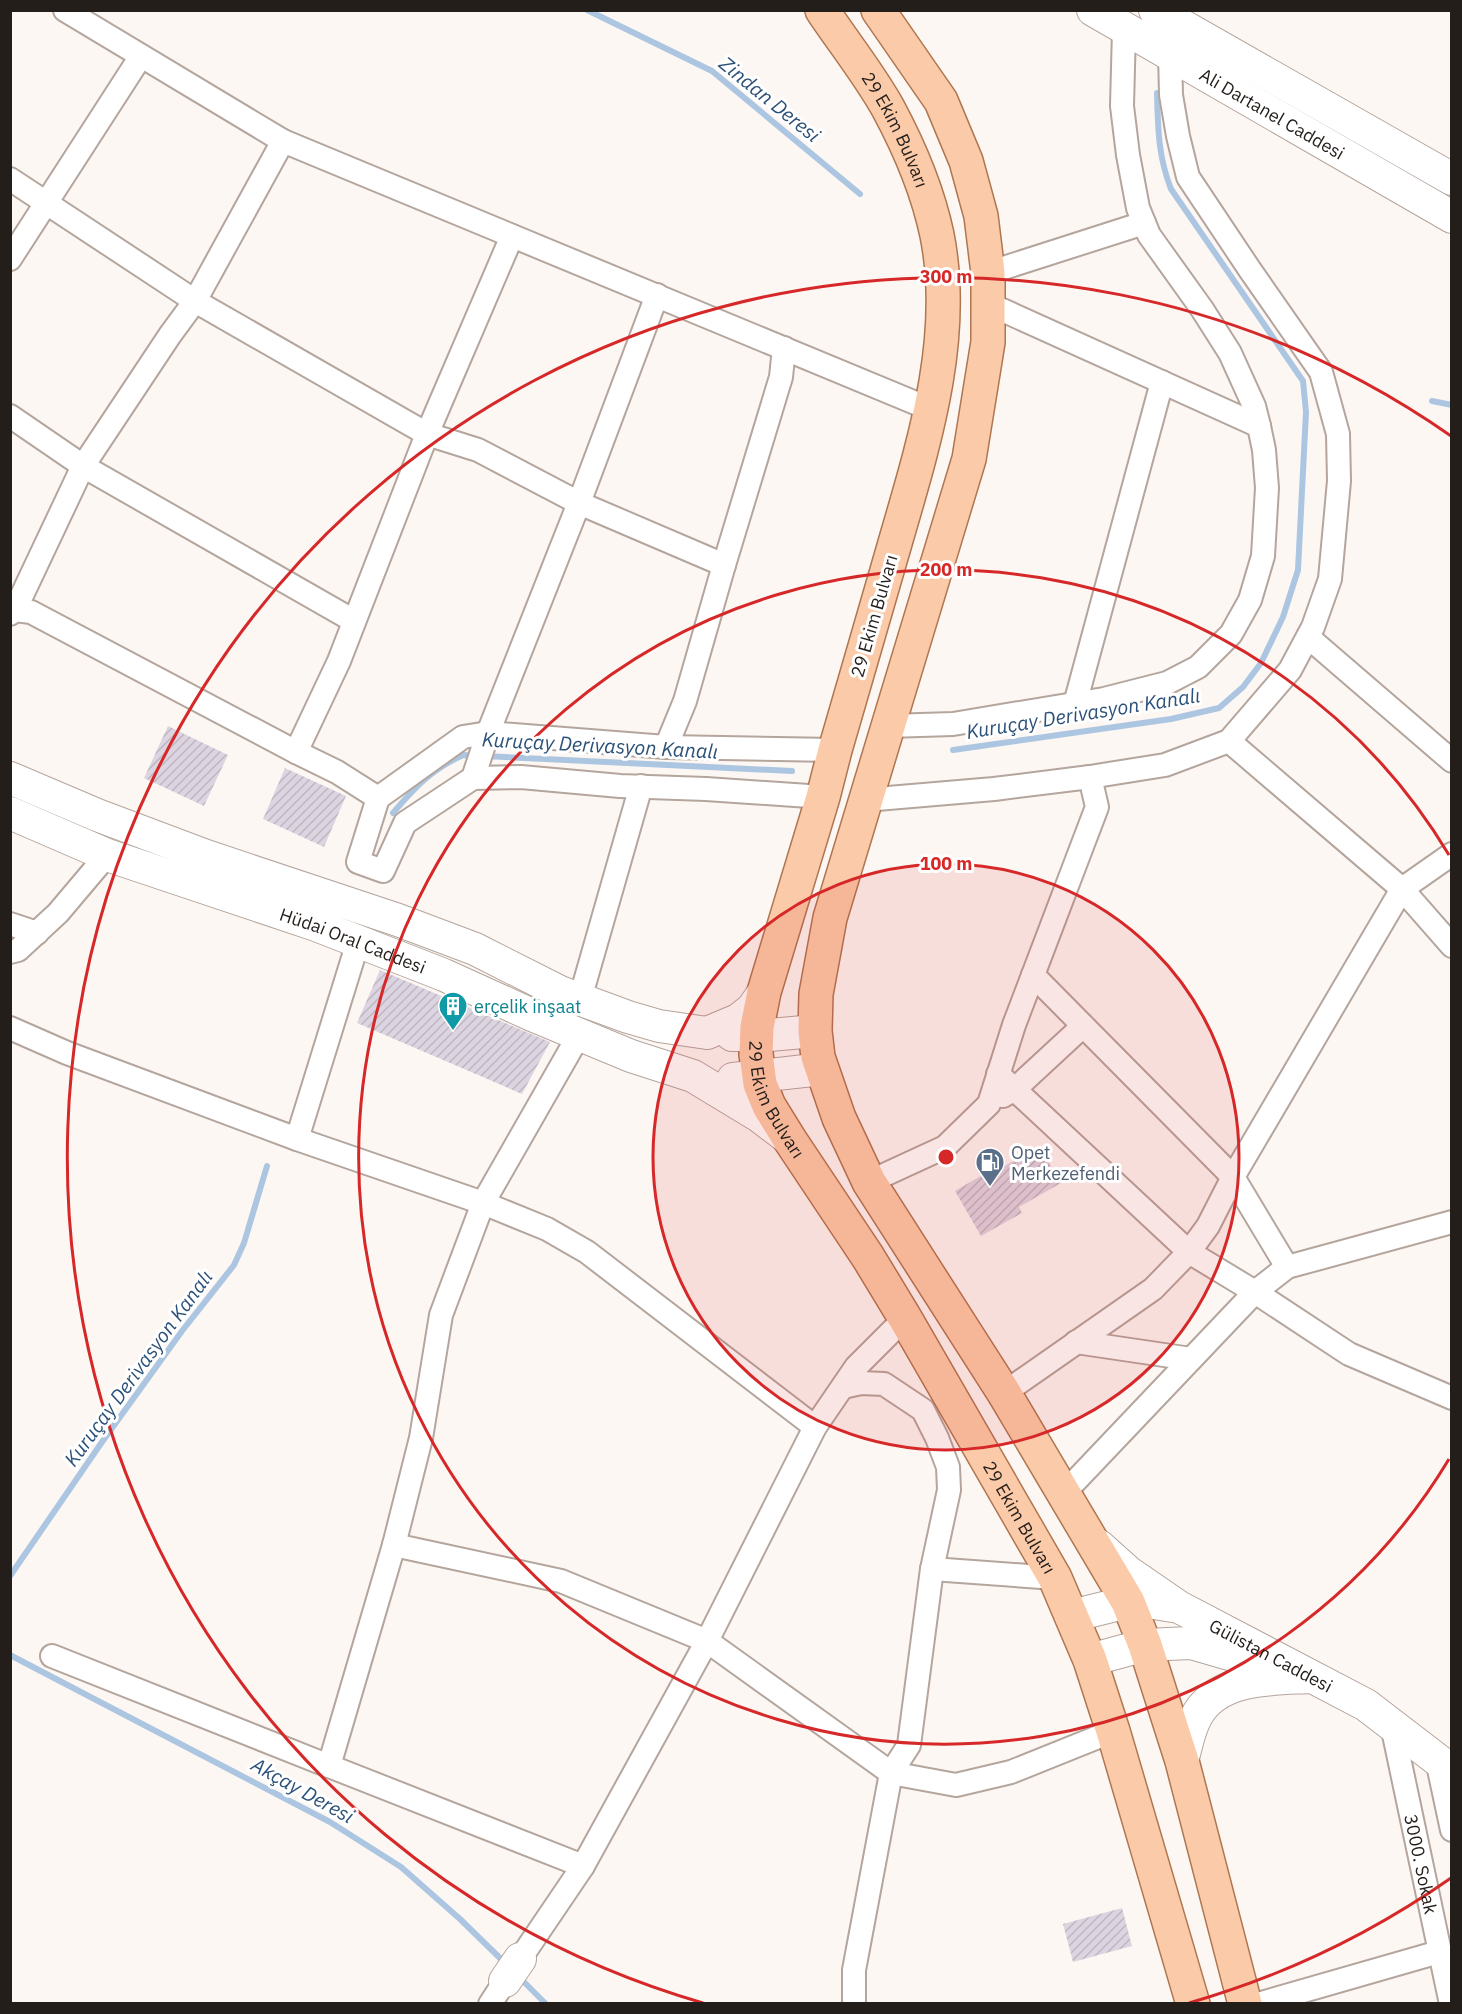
<svg xmlns="http://www.w3.org/2000/svg" width="1462" height="2014" font-family="'IBM Plex Sans',sans-serif">
  <style>
    .lines { fill: none; stroke-linecap: round; stroke-linejoin: round }
    .stream { stroke: #acc6e2; stroke-width: 6 }
    .building { fill: url(#building-hatch) }
    .street-casing { stroke: #b4a59d; stroke-width: 26 }
    .secondary-casing { stroke: #b4a59d; stroke-width: 34 }
    .primary-casing { stroke: #ae7651; stroke-width: 36 }
    .street { stroke: #fff; stroke-width: 22 }
    .secondary { stroke: #fff; stroke-width: 32 }
    .primary { stroke: #fbcaa8; stroke-width: 33 }
    .ring { fill: none; stroke: #d62828; stroke-width: 3 }
    .labels { text-anchor: middle; dominant-baseline: central; stroke-width: 6; stroke-linejoin: round; paint-order: stroke }
    .street-label { font-size: 18px; fill: #241e1b; stroke: #fff }
    .culture-label { font-size: 18px; fill: #0d838f; stroke: #fff; text-anchor: start }
    .service-label { font-size: 18px; fill: #4e5e75; stroke: #fff; text-anchor: start }
    .water-label { font-size: 20px; font-style: italic; fill: #2c5179; stroke: #fff }
    .centre { fill: #d62828; stroke: #fff; stroke-width: 3 }
    .ring-label { font-size: 18px; text-anchor: middle; font-weight: bold; fill: #d62828; stroke: #fff; stroke-width: 6; stroke-linejoin: round; paint-order: stroke }
  </style>
  <defs>
    <pattern id="building-hatch" width="6" height="6" patternUnits="userSpaceOnUse" patternTransform="scale(1.5)"><rect width="6" height="6" fill="#ddd4e1"/><path d="M-1 1l2-2M0 6l6-6M5 7l2-2" fill="none" stroke="#beb6c0"/></pattern>
  </defs>
  <rect width="100%" height="100%" fill="#fdf7f3"/>
  <g class="lines">
    <path class="stream" d="M587 10 712 71 860 194
      M1432 401 1452 405
      M953 750 1171 719 1219 708 1243 687 1261 663 1283 617 1298 570 1306 412 1303 381 1171 189C1158 156 1158 128 1157 93
      M393 813C416 786 431 770 463 755L792 771
      M10 1576 102 1442 182 1331 234 1265 244 1243 267 1166
      M10 1655 330 1822 401 1867 460 1919 505 1963
      M519 1977 546 2004"/>
  </g>
  <path class="building" d="M168 726 228 755 204 806 144 778Z
    M285 768 346 796 324 847 263 819Z
    M380 970 550 1042 522 1094 357 1023Z
    M1039 1146 1061 1183 1019 1207 1022 1213 981 1236 955 1191 996 1167 998 1170Z
    M1122 1908 1132 1946 1073 1962 1063 1924Z"/>
  <g class="lines">
    <g class="street-casing">
      <g id="street">
        <path d="M65 10 283 141"/>
        <path d="M10 179 195 301 283 141 930 409"/>
        <path d="M10 259 141 56"/>
        <path d="M988 273 1144 223"/>
        <path d="M989 304 1259 426"/>
        <path d="M10 416 83 466 354 621"/>
        <path d="M724 565 781 377 784 348"/>
        <path d="M15 610 83 466 170 335 195 301 427 434 512 236"/>
        <path d="M10 614 15 610 31 612 296 752 339 661 427 434 478 450 579 503 724 565 685 701 666 747"/>
        <path d="M1308 637 1452 761"/>
        <path d="M1075 704 1162 382"/>
        <path d="M888 726 953 724 1104 699 1167 683 1198 667 1231 634 1250 600 1263 556 1267 488 1264 450 1259 426 1254 406 1230 353 1202 309 1149 235 1138 208 1128 155 1122 106 1124 30"/>
        <path d="M1229 741 1402 889 1452 946"/>
        <path d="M296 752 337 772 378 798 463 737 488 733 666 747 835 750"/>
        <path d="M473 778 488 733 579 503 657 295"/>
        <path d="M378 798 358 862 383 871 405 823 473 778 521 777 620 786 706 789 823 797"/>
        <path d="M865 800 994 789 1090 777 1165 765 1229 741 1290 670 1313 627 1330 579 1339 481 1338 434 1321 372 1250 270 1188 177 1178 136 1171 95 1170 54"/>
        <path d="M10 924 37 933"/>
        <path d="M10 952 18 950 58 913 107 855"/>
        <path d="M1033 975 1233 1177 1287 1267"/>
        <path d="M580 999 641 786"/>
        <path d="M10 1028 67 1053 297 1139 483 1203 547 1229 587 1252 815 1427"/>
        <path d="M579 1035 483 1203 441 1315 421 1438 394 1545 329 1766 583 1866"/>
        <path d="M998 1074 1189 1252 1255 1292 1349 1354 1452 1398"/>
        <path d="M1003 1096 1015 1089 1083 1026"/>
        <path d="M297 1139 358 942"/>
        <path d="M869 1182 945 1147 989 1104 1014 1025 1097 807 1090 777"/>
        <path d="M1076 1342 1191 1359"/>
        <path d="M843 1387 861 1383 884 1384 923 1410 937 1438 948 1467 949 1490 932 1569 909 1745 891 1773 854 1970V2004"/>
        <path d="M1004 1393 1153 1289 1189 1252 1208 1226 1233 1177 1402 889 1452 854"/>
        <path d="M1064 1493 1255 1292 1287 1267 1452 1222"/>
        <path d="M394 1545 561 1581 707 1641 891 1773 956 1785 1011 1772 1113 1731"/>
        <path d="M932 1569 1055 1578"/>
        <path d="M52 1656 329 1766"/>
        <path id="s1" d="M1392 1725 1451 2004"/>
        <path d="M1437 1760 1452 1830"/>
        <path d="M520 1959 583 1866 707 1641 815 1427 856 1367 905 1318"/>
        <path d="M490 2004 505 1981"/>
        <path d="M1258 2004 1439 1952"/>
      </g>
    </g>
    <g class="secondary-casing">
      <g id="secondary">
        <path id="s2" d="M1093 10 1452 217"/>
        <path d="M1155 10 1452 179"/>
        <path d="M10 778 97 815 206 856 398 920 475 949 560 992 628 1017 659 1026 707 1033 738 1020 752 1009 764 992"/>
        <path id="s3" d="M10 813 107 855 316 925 444 975 532 1015 631 1056 693 1076 759 1116 788 1138"/>
        <path d="M732 1035H769L815 1031"/>
        <path d="M733 1079 822 1069"/>
        <path d="M1099 1546 1128 1572 1176 1605"/>
        <path id="s4" d="M1071 1616 1128 1602 1154 1603 1179 1607 1366 1705 1452 1771"/>
        <path d="M1090 1660 1145 1645 1191 1643 1253 1661"/>
        <path d="M1182 1761C1187 1744 1190 1724 1201 1709 1225 1677 1274 1679 1310 1677"/>
        <path d="M505 1981 520 1959"/>
      </g>
    </g>
    <g class="primary-casing">
      <g id="primary">
        <path id="s5" d="M822 10C844 43 869 74 888 108 909 147 928 192 937 235 958 341 922 449 893 550 873 617 854 684 835 750L823 797 764 992 757 1027 756 1054 760 1084 769 1106 790 1140 868 1257 905 1318 1055 1578 1090 1660 1113 1731 1193 2004"/>
        <path d="M878 10 941 101 966 161 981 216 988 273V342L969 459 830 918 816 994 815 1031 818 1057 839 1118 869 1182 1004 1393 1128 1602 1145 1645 1182 1761 1245 2004"/>
      </g>
    </g>
    <use href="#street" class="street"/>
    <use href="#secondary" class="secondary"/>
    <use href="#primary" class="primary"/>
  </g>
  <circle cx="946" cy="1157" r="293" fill="#d62828" fill-opacity=".12"/>
  <g class="ring">
    <circle cx="946" cy="1157" r="293"/>
    <path d="M1449 1459A587 587 0 1 1 1449 855"/>
    <path d="M1451 1878A880 880 0 0 1 1189 2003M703 2003A880 880 0 1 1 1451 436"/>
  </g>
  <defs>
    <g id="building-pin" transform="scale(1.5)"><path d="M0 17L-7.5 6A9.5 9.5 0 1 1 7.5 6Z" fill="#0f9aa8" stroke="#fff"/><path d="M-4-6H4V6H1V3H-1V6H-4ZM-2.5-4.3h1.7v1.8h-1.7ZM.8-4.3h1.7v1.8H.8ZM-2.5-1h1.7V.8h-1.7ZM.8-1h1.7V.8H.8Z" fill="#fff"/></g>
    <g id="fuel-pin" transform="scale(1.5)"><path d="M0 17L-7.5 6A9.5 9.5 0 1 1 7.5 6Z" fill="#5c6f8a" stroke="#fff"/><path d="M-5.5-6h7V0h2V4h1.3V-2.5L3-4.5l.8-.8L6-3V5H2.5V1h-1V6h-7ZM-4.2-4.7v3.2H.2V-4.7Z" fill="#fff"/></g>
  </defs>
  <g fill-rule="evenodd">
    <use href="#building-pin" x="453" y="1006"/>
    <use href="#fuel-pin" x="990" y="1162"/>
  </g>
  <g class="labels">
    <g class="street-label">
      <text stroke="none"><textPath href="#s2" startOffset="207">Ali Dartanel Caddesi</textPath></text>
      <text stroke="none"><textPath href="#s5" startOffset="141">29 Ekim Bulvarı</textPath></text>
      <text transform="translate(874 616) rotate(-74)">29 Ekim Bulvarı</text>
      <text stroke="none"><textPath href="#s3" startOffset="366">Hüdai Oral Caddesi</textPath></text>
      <text stroke="none"><textPath href="#s5" startOffset="1149">29 Ekim Bulvarı</textPath></text>
      <text stroke="none"><textPath href="#s5" startOffset="1635">29 Ekim Bulvarı</textPath></text>
      <text stroke="none"><textPath href="#s4" startOffset="214">Gülistan Caddesi</textPath></text>
      <text stroke="none"><textPath href="#s1" startOffset="142">3000. Sokak</textPath></text>
    </g>
    <g class="culture-label">
      <text x="474" y="1006">erçelik inşaat</text>
    </g>
    <g class="service-label">
      <text x="1011" y="1152">Opet<tspan x="1011" dy="21">Merkezefendi</tspan></text>
    </g>
    <g class="water-label">
      <text transform="translate(770 99) rotate(39)">Zindan Deresi</text>
      <text transform="translate(1083 713) rotate(-9)">Kuruçay Derivasyon Kanalı</text>
      <text transform="translate(600 745) rotate(3)">Kuruçay Derivasyon Kanalı</text>
      <text transform="translate(138 1368) rotate(-54)">Kuruçay Derivasyon Kanalı</text>
      <text transform="translate(303 1790) rotate(29)">Akçay Deresi</text>
    </g>
  </g>
  <circle cx="946" cy="1157" r="9" class="centre"/>
  <g class="ring-label">
    <text x="946" y="283">300 m</text>
    <text x="946" y="576">200 m</text>
    <text x="946" y="870">100 m</text>
  </g>
  <rect width="1462" height="2014" fill="none" stroke="#241e1b" stroke-width="24"/>
</svg>
